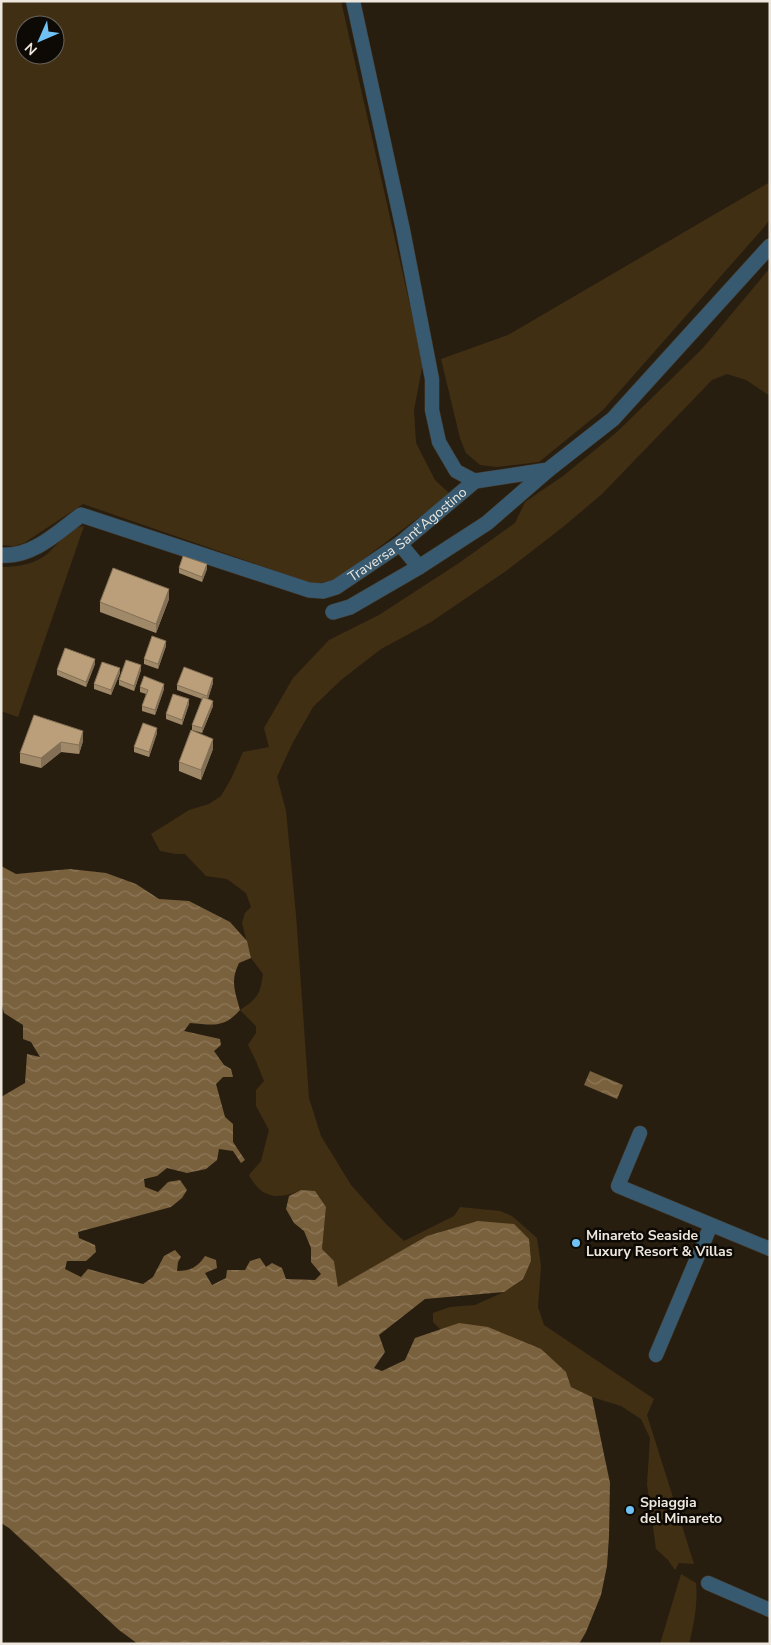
<svg xmlns="http://www.w3.org/2000/svg" width="771" height="1645" font-family="'Nunito Sans',sans-serif">
  <style>
    .green { fill: #412f14; fill-rule: evenodd }
    .water { fill: url(#water-waves) }
    .lines { fill: none; stroke-linecap: round; stroke-linejoin: round }
    .lane-casing { stroke: #443a2d; stroke-width: 15 }
    .street-casing { stroke: #443a2d; stroke-width: 16 }
    .lane { stroke: #375a70; stroke-width: 14 }
    .street { stroke: #375a70; stroke-width: 15 }
    .wall { fill: #a08969 }
    .shaded-wall { fill: #826f55 }
    .building { fill: #ba9f7a; stroke: #826f55 }
    .poi-dot { fill: #70c2f4; stroke: #0d0904; stroke-width: 2 }
    .labels { text-anchor: middle; dominant-baseline: central; stroke-width: 5; stroke-linejoin: round; paint-order: stroke }
    .street-label { font-size: 14px; fill: #eee7de; stroke: #0d0904 }
    .poi-label { font-size: 14px; font-weight: bold; fill: #eee7de; stroke: #0d0904; text-anchor: start }
  </style>
  <defs>
    <pattern id="water-waves" width="16" height="10" patternUnits="userSpaceOnUse" patternTransform="scale(1.25)"><rect width="16" height="10" fill="#7a613e"/><path d="M0 5q4-4 8 0t8 0" fill="none" stroke="#8d7859"/></pattern>
  </defs>
  <rect width="100%" height="100%" fill="#281e10"/>
  <path class="green" d="M1 1H341L423 363 414 410 416 443 435 480 450 494 342 575 330 581 314 584 83 504 24 543 14 546 1 545ZM25 25H55V55H25Z
    M770 182V219L765 226 603 410 539 462 497 467 480 465 466 453 460 438 441 359 508 335Z
    M770 268V396L746 380 727 374 712 380 602 494 563 527 506 571 431 622 381 649 341 680 313 707 292 744 277 777 286 811 296 915 309 1098 321 1136 351 1185 387 1225 404 1241 454 1216 460 1207 500 1211 512 1216 537 1238 541 1266 538 1307 544 1325 654 1399 647 1415 694 1564 679 1563 675 1570 668 1560 656 1549 647 1484 650 1438 641 1419 621 1406 592 1397 571 1387 566 1372 459 1323 441 1330 433 1322V1313L450 1307 475 1305 504 1292 427 1236 338 1288 334 1261 322 1249 326 1208 301 1190C278 1200 262 1199 249 1175L261 1161 269 1130 256 1106V1090L264 1081 256 1061 248 1045 256 1033V1026L240 1010C258 998 260 995 263 974L251 958 242 923 245 913 251 907 246 893 227 879 206 876 185 854H176L160 851 151 834 189 810 209 804 221 796 231 779 243 752 269 747 264 728 293 678 329 640 379 615 459 563 515 523 525 502 563 476 617 432 703 348Z
    M84 526 18 717 1 711V567C16 567 30 565 43 557 58 547 65 529 84 526Z
    M681 1574 696 1583C698 1602 694 1625 689 1644H660Z"/>
  <path class="water" d="M1 866 16 874 70 869 106 873 136 884 159 899 189 901 230 922 247 941 251 958 239 963C230 981 235 991 240 1010 224 1028 214 1025 190 1023L184 1031 220 1039 221 1045 214 1051 224 1065 231 1069 233 1077H223L216 1084 225 1117 233 1124V1142L245 1160 241 1163 233 1151 219 1149 217 1160 206 1169 187 1173 167 1168 157 1176 144 1179 145 1187 158 1192 168 1182 180 1180 187 1190 182 1198 171 1207 78 1232 79 1238 95 1245 96 1252 86 1261H67L65 1269 81 1277 88 1269 143 1284 153 1277 164 1256 175 1250 181 1257 178 1262 177 1271C190 1271 198 1267 205 1256L216 1260 217 1268 205 1273 212 1285 226 1278 227 1270H245L250 1261 260 1258 266 1267 272 1263 282 1268 286 1279 315 1280 321 1274 311 1262V1248L304 1231 294 1223 286 1209 289 1196 301 1190 315 1191 326 1207 322 1249 334 1261 338 1287 427 1236 478 1221 514 1224 529 1239 531 1261 523 1279 504 1292 425 1299 379 1335 385 1352 374 1368 382 1371 405 1360 415 1338 459 1323 488 1327 541 1349 566 1372 571 1387 592 1397 610 1483 609 1536 607 1566 601 1595 586 1632 579 1644H138L119 1630 9 1528 1 1523V1097L25 1083 27 1054 40 1057 31 1042 23 1039V1025L4 1013 1 1002Z
    M590 1071 623 1085 617 1099 584 1085Z"/>
  <g class="lines">
    <g class="lane-casing">
      <path id="lane" d="M353 1 403 230 432 379V410L439 442 456 471 475 481
        M640 1133 618 1186 770 1249
        M656 1355 711 1225
        M708 1583 770 1610"/>
    </g>
    <g class="street-casing">
      <g id="street">
        <path d="M400 544 419 567"/>
        <path id="s1" d="M1 555C32 558 58 532 81 515L309 590 323 591 336 587 400 544 475 481 548 470 613 419 770 246"/>
        <path d="M333 612 350 607 419 567 487 523 548 470"/>
      </g>
    </g>
    <use href="#lane" class="lane"/>
    <use href="#street" class="street"/>
  </g>
  <path class="wall" d="M179 568 207 569 202 582 179 573Z
    M169 599 156 633 100 612V602Z
    M166 646 158 669 144 664V659Z
    M95 664 86 687 57 675V670Z
    M141 670 134 691 119 685V680Z
    M120 673 111 695 94 689V684Z
    M213 683 208 699 213 706 202 733 192 730V725L202 699 177 690V685Z
    M140 687 164 689 155 715 142 711V706L146 694 140 692Z
    M189 704 182 725 166 719V714Z
    M34 715 83 741 79 754 61 752 41 768 20 763V753Z
    M157 733 149 757 134 752V747Z
    M213 749 201 780 179 771V762Z"/>
  <path class="shaded-wall" d="M207 564V569L202 582V577Z
    M169 589V599L156 633V624Z
    M166 641V646L158 669V664Z
    M95 659V664L86 687V682Z
    M141 665V670L134 691V686Z
    M120 668V673L111 695V690Z
    M213 678V683L207 701V696Z
    M164 684V689L155 715V710Z
    M189 699V704L182 725V720Z
    M213 701V706L202 733V728Z
    M157 728V733L149 757V752Z
    M83 731V741L79 754V745Z
    M213 739V749L201 780V770Z
    M61 742V752L41 768V758Z"/>
  <path class="building" d="M183 556 207 564 202 577 179 568Z
    M113 568 169 589 156 624 100 602Z
    M152 636 166 641 158 664 144 659Z
    M65 648 95 659 86 682 57 670Z
    M126 660 141 665 134 686 119 680Z
    M102 662 120 668 111 690 94 684Z
    M184 667 213 678 207 696 177 685Z
    M144 676 164 684 155 710 142 706 148 690 140 687Z
    M173 694 189 699 182 720 166 714Z
    M203 697 213 701 202 728 192 725Z
    M34 715 83 731 79 745 61 742 41 758 20 753Z
    M143 723 157 728 149 752 134 747Z
    M191 730 213 739 201 770 179 762Z"/>
  <g class="poi-dot">
    <circle cx="576" cy="1243" r="5"/>
    <circle cx="630" cy="1510" r="5"/>
  </g>
  <g class="labels">
    <g class="street-label">
      <text stroke="none"><textPath href="#s1" startOffset="448">Traversa Sant'Agostino</textPath></text>
    </g>
    <g class="poi-label">
      <text x="586" y="1235">Minareto Seaside<tspan x="586" dy="16">Luxury Resort &amp; Villas</tspan></text>
      <text x="640" y="1502">Spiaggia<tspan x="640" dy="16">del Minareto</tspan></text>
    </g>
  </g>
  <rect width="771" height="1645" fill="none" stroke="#eee7de" stroke-width="5"/>
  <g transform="translate(40 40) rotate(225)"><circle r="24" fill="#0d0904" stroke="#67625b"/>
  <path d="M0-4L9 19L0 12L-9 19Z" fill="#70c2f4"/>
  <text y="-8" font-size="14" font-weight="bold" text-anchor="middle" fill="#eee7de">N</text>
  </g>
</svg>
